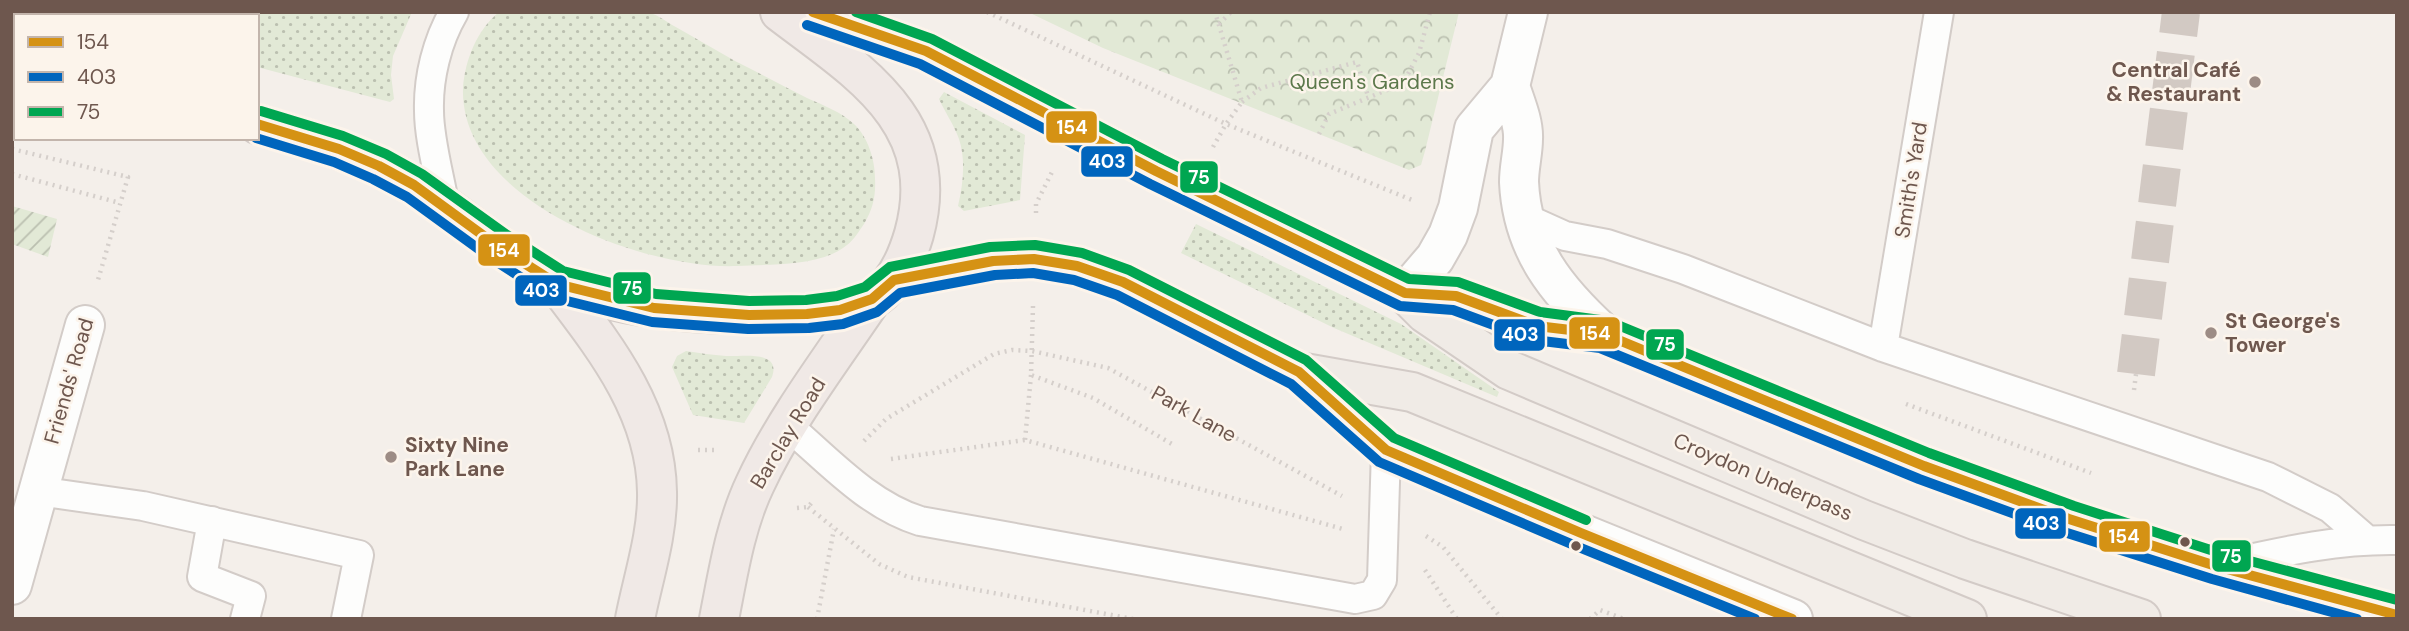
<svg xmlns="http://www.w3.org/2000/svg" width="2409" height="631" font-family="'DM Sans',sans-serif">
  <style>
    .grass { fill: url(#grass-dots) }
    .park { fill: url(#park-crowns) }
    .garden { fill: url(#garden-furrows) }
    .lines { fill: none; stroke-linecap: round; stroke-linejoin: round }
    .pedestrian-tunnel { stroke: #d2c9c3; stroke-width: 38; stroke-dasharray: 38 19; stroke-linecap: butt }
    .service-casing { stroke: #d3ccc8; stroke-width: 32 }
    .minor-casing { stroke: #d3ccc8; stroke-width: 42 }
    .primary-casing { stroke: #d3cbc7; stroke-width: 42 }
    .trunk-casing { stroke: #d3cbc7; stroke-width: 42 }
    .path { stroke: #d5cfcb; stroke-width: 4.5; stroke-dasharray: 2 5; stroke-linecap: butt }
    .service { stroke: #fdfdfc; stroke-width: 28 }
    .minor { stroke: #fdfdfc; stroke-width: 38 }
    .primary { stroke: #f0ebe6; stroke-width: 38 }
    .trunk { stroke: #f0e9e6; stroke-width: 38 }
    .bus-1-casing { stroke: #fcf4eb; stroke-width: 16 }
    .bus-2-casing { stroke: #fcf4eb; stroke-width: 16 }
    .bus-3-casing { stroke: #fcf4eb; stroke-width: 16 }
    .bus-1 { stroke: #d59214; stroke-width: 10 }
    .bus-2 { stroke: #0065bd; stroke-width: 10 }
    .bus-3 { stroke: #00a651; stroke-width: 10 }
    .poi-dot { fill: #9d8c85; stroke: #fcf4eb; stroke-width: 2.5 }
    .bus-dot { fill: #6e574e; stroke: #fcf4eb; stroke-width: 2.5 }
    .labels { text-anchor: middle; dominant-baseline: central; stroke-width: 5; stroke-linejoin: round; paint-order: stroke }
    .poi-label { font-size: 21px; font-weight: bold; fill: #6e574e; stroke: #fcf4eb; text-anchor: start }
    .park-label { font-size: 21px; fill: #5c784b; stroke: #fcf4eb }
    .street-label { font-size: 21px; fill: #6e574e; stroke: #fcf4eb }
    .line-badge { stroke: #fcf4eb; stroke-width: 2.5 }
    .badge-label { font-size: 19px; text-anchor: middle; font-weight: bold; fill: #fff }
  </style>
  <defs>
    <pattern id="grass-dots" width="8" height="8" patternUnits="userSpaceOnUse" patternTransform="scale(1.75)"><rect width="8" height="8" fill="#e2e9d6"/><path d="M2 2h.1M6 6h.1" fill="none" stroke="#bbc0b0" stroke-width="1.8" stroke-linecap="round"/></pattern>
    <pattern id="park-crowns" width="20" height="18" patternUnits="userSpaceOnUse" patternTransform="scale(1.75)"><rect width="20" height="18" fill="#e2e9d6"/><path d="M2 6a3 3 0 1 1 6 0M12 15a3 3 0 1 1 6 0" fill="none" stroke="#bbc0b0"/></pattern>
    <pattern id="garden-furrows" width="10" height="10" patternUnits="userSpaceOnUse" patternTransform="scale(1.75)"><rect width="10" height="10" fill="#e2e9d6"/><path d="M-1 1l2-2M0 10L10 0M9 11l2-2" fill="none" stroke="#bbc0b0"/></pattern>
  </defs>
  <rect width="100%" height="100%" fill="#f4efea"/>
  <path class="grass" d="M95 12H412L393 56 391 75 394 99 390 102 257 67V16H100Z
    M499 12C537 12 575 12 613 12 624 12 640 9 650 13 658 15 667 22 674 26 694 37 714 49 735 61 759 73 783 86 807 98 823 105 841 112 854 124 868 137 875 160 875 178 876 196 873 209 864 224 859 231 854 240 847 245 821 267 770 264 737 266 644 270 459 201 463 88 465 60 477 30 499 12Z
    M944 92 1025 135 1020 200 964 211 958 206C963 185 966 160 959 139 954 125 945 112 939 99Z
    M1196 224 1401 324 1499 392 1497 397 1334 328 1181 253Z
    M686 351C700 353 712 355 726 356 740 357 782 349 772 377L744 423 693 415 672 367 677 356Z"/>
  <path class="park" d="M1028 12H1459L1425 151 1421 165 1409 170 1103 48Z"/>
  <path class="garden" d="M12 206 57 219 48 257 12 244Z"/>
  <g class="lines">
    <path class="pedestrian-tunnel" d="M2136 374 2181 12"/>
    <g class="service-casing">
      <path id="service" d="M445 208C440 178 429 140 429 111 428 78 437 41 454 12
        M1525 218 1565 236 1607 244 1683 269 1883 347 2268 477 2330 508 2367 540
        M1883 347 1939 12
        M788 426C828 460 868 505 920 521L1355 599 1373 595 1382 580 1386 450
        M38 491 143 506 359 555 346 619
        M212 521 202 577 251 596 245 619
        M2222 565C2281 552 2335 539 2397 540"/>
    </g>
    <g class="minor-casing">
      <path id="minor" d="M1510 86C1515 102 1524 122 1523 139 1523 153 1519 167 1519 182 1522 249 1557 291 1604 334
        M1405 293 1456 296 1537 326 1604 334 1924 466 2069 519 2216 566 2397 615
        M1405 293 1435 258 1448 235 1458 208 1474 129 1510 86 1528 12
        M1299 372 1386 450 1581 533 1793 619
        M12 585 85 325"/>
    </g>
    <g class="primary-casing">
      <path id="primary" d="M812 12 926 51 1156 171 1405 293 1425 313 1509 370 1864 520 1965 559 2141 619
        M12 75H16
        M894 280 993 261 1034 259 1077 266 1123 282 1299 372 1412 392 1967 619"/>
    </g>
    <g class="trunk-casing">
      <path id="trunk" d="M32 12 35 16
        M257 124C311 140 367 155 415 186 452 210 486 238 523 262 534 269 546 280 559 284 630 311 708 316 784 314 812 314 846 313 872 299 895 286 907 258 914 234 945 121 857 71 780 12
        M557 284C604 346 656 410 657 492 658 534 643 578 635 619
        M719 619C728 574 735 526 755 484 784 421 833 357 872 299"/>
    </g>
    <path class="path" d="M987 12 1226 124 1412 200
      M1219 24 1231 12
      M1242 102 1261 88 1357 62 1368 96
      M1319 134 1329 114 1394 87 1408 74 1419 53 1430 12
      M1213 147 1226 124 1242 102 1215 12
      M12 149 128 177 98 280
      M12 174 120 203
      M1036 213V204L1053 170
      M1033 306 1031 375 1093 398 1172 444
      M1031 375 1025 440 1343 529
      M2134 390 2136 374
      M1906 404 2091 473
      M864 441 886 419 994 354 1012 350 1032 351 1108 368 1342 496
      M698 450H719
      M891 459 1025 440
      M808 507 879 564 908 577 1133 619
      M797 508 808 507 813 501
      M1426 536 1443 547 1502 619
      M1425 570 1457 619
      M817 619 834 529
      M1590 619 1600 610 1624 619"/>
    <use href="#service" class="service"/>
    <use href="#minor" class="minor"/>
    <use href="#primary" class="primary"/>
    <use href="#trunk" class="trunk"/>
    <g class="bus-1-casing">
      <path id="bus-1" d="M813 12 926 51 1156 171 1405 293 1456 296 1537 326 1604 334 1924 466 2069 519 2216 566 2397 615
        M257 124 339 149 379 166 414 185 499 247 557 284 654 308 749 315 807 314 840 310 872 299 894 280 993 261 1034 259 1077 266 1123 282 1299 372 1386 450 1581 533 1792 619"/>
    </g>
    <g class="bus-2-casing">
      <path id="bus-2" d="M807 25 920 64 1150 184 1400 306 1453 310 1534 340 1600 348 1919 479 2064 532 2212 579 2357 619
        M256 138 334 162 373 179 407 197 491 258 551 297 652 322 748 329 809 328 843 324 877 312 900 293 995 275 1033 273 1074 280 1117 295 1291 384 1379 462 1576 546 1755 619"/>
    </g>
    <g class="bus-3-casing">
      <path id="bus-3" d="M856 12 932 39 1162 159 1409 279 1458 282 1540 312 1608 321 1929 453 2074 506 2220 553 2397 600
        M261 111 343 136 386 154 422 174 507 235 563 271 656 294 749 301 806 300 837 296 865 287 890 267 990 247 1035 245 1082 253 1129 270 1306 360 1394 438 1586 520"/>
    </g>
    <use href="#bus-1" class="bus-1"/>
    <use href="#bus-2" class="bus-2"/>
    <use href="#bus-3" class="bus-3"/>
  </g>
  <g class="poi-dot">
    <circle cx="2255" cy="82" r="7"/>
    <circle cx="2211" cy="333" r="7"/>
    <circle cx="391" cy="457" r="7"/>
  </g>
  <g class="bus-dot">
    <circle cx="2185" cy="542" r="6"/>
    <circle cx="1576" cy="546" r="6"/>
  </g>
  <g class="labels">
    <g class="poi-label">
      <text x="2241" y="70" text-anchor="end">Central Café<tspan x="2241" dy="24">&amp; Restaurant</tspan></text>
      <text x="2225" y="321">St George's<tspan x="2225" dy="24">Tower</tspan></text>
      <text x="405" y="445">Sixty Nine<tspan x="405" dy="24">Park Lane</tspan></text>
    </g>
    <g class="park-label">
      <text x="1372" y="82">Queen's Gardens</text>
    </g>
    <g class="street-label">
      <text transform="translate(1911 180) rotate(-81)">Smith's Yard</text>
      <text transform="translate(69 381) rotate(-74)">Friends' Road</text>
      <text transform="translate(1194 414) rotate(29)">Park Lane</text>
      <text transform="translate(788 433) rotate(-59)">Barclay Road</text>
      <text transform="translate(1763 477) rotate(23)">Croydon Underpass</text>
    </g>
  </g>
  <g class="line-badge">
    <rect x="1045" y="110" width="53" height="34" rx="7" fill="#d59214"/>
    <rect x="1080" y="145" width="54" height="33" rx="7" fill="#0065bd"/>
    <rect x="1179" y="160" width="40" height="34" rx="7" fill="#00a651"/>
    <rect x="477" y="233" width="54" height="34" rx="7" fill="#d59214"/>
    <rect x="612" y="271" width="40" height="34" rx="7" fill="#00a651"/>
    <rect x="514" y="274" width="54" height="33" rx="7" fill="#0065bd"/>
    <rect x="1568" y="316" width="53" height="34" rx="7" fill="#d59214"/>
    <rect x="1493" y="318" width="53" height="34" rx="7" fill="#0065bd"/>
    <rect x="1645" y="328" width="40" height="33" rx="7" fill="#00a651"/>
    <rect x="2014" y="507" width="53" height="33" rx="7" fill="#0065bd"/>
    <rect x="2098" y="520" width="53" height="33" rx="7" fill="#d59214"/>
    <rect x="2211" y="539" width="41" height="34" rx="7" fill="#00a651"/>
  </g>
  <g class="badge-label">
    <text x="1072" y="134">154</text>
    <text x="1107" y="168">403</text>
    <text x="1199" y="184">75</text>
    <text x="504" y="257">154</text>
    <text x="632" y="295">75</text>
    <text x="541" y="297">403</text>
    <text x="1595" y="340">154</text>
    <text x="1520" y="341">403</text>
    <text x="1665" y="351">75</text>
    <text x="2041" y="530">403</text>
    <text x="2124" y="543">154</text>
    <text x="2231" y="563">75</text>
  </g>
  <rect width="2409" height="631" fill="none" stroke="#6e574e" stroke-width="28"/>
  <rect x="14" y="14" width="245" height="126" fill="#fcf4eb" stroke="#c3b5ac" stroke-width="2"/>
  <rect x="28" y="37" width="35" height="10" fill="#d59214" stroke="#c3b5ac" stroke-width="2"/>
  <text x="77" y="49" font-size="21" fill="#6e574e">154</text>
  <rect x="28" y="72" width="35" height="10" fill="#0065bd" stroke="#c3b5ac" stroke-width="2"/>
  <text x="77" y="84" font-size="21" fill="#6e574e">403</text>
  <rect x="28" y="107" width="35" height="10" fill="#00a651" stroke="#c3b5ac" stroke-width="2"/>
  <text x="77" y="119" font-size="21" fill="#6e574e">75</text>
</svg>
